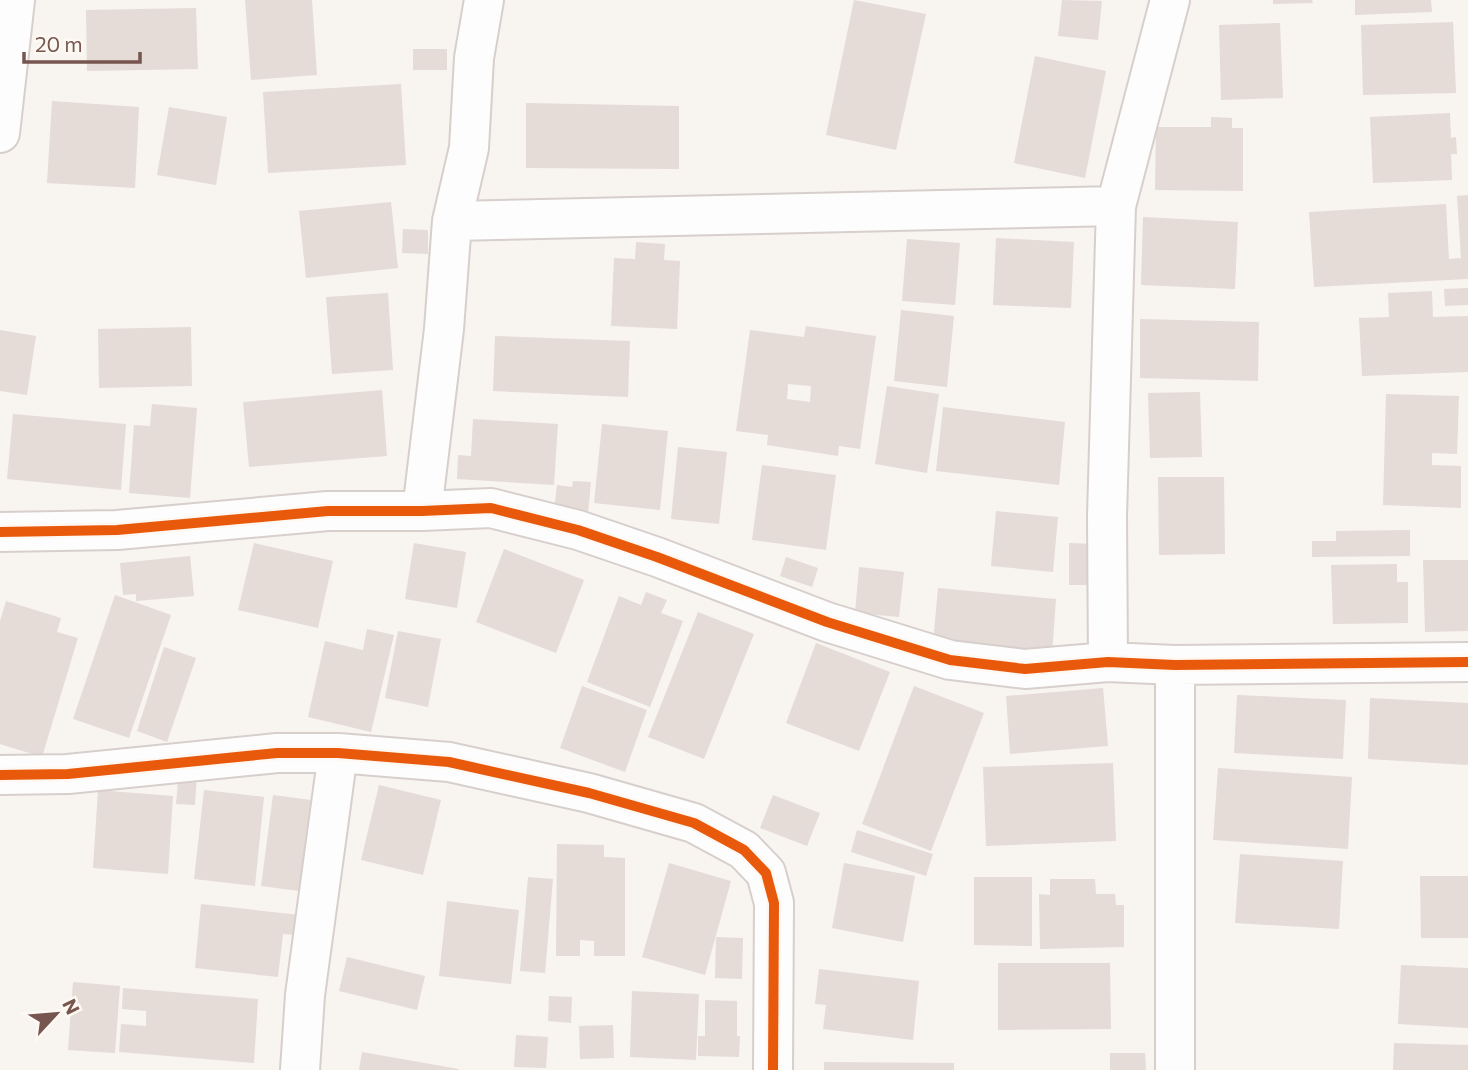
<svg xmlns="http://www.w3.org/2000/svg" width="1468" height="1070" font-family="Commissioner,sans-serif">
  <style>
    .building { fill: #e5dbd7; fill-rule: evenodd }
    .lines { fill: none; stroke-linecap: round; stroke-linejoin: round }
    .minor-casing { stroke: #d7cfcc; stroke-width: 42 }
    .minor { stroke: #fefdfd; stroke-width: 38 }
    .cycleway-casing { stroke: #fef8f3; stroke-width: 15 }
    .cycleway { stroke: #e8590c; stroke-width: 10 }
  </style>
  <rect width="100%" height="100%" fill="#f8f4f0"/>
  <path class="building" d="M245 0H312L317 75 251 80Z
    M854 0 926 14 896 150 826 135Z
    M1062 0 1102 1 1098 40 1058 36Z
    M1273 0H1312L1313 3 1273 4Z
    M1355 0H1431L1432 12 1355 15Z
    M196 8 198 69 87 71 86 10Z
    M1453 22 1456 93 1363 95 1361 25Z
    M1280 23 1283 98 1221 100 1219 25Z
    M413 49H447V70H413Z
    M1035 56 1106 71 1085 178 1014 163Z
    M401 84 406 165 268 173 263 92Z
    M52 101 139 107 135 188 47 183Z
    M526 103 679 106V169L526 168Z
    M169 107 227 117 216 185 157 175Z
    M1450 113 1451 138 1456 137 1457 154H1451L1452 180 1373 183 1370 117Z
    M1211 117 1232 118V128H1243V191L1155 190 1156 127H1211Z
    M1468 195V279L1314 287 1309 212 1446 204 1449 259 1461 258 1457 196Z
    M391 202 398 268 306 278 299 211Z
    M1143 217 1238 222 1235 289 1141 285Z
    M403 229 428 230V254L402 253Z
    M996 238 1074 242 1071 308 993 305Z
    M907 239 960 243 955 305 902 301Z
    M636 242 665 244 664 260 680 261 677 329 611 326 614 258 635 259Z
    M1468 288V305L1445 306 1444 289Z
    M1432 291 1433 317 1468 316V372L1362 376 1359 318 1389 317 1388 293Z
    M388 293 393 370 332 374 326 297Z
    M901 310 954 316 947 387 894 381Z
    M1140 319 1259 322 1258 381 1140 378Z
    M806 326 876 336 860 449 839 446 838 456 767 445 768 435 736 431 750 330 804 337ZM788 384 811 386 810 402 787 399Z
    M191 327 192 386 99 388 98 329Z
    M0 330 36 336 27 395 0 391Z
    M495 336 630 341 628 397 493 391Z
    M887 386 939 394 927 473 875 464Z
    M382 390 387 456 249 467 243 402Z
    M1200 392 1202 457 1150 458 1148 393Z
    M1386 394 1459 396 1457 454 1432 453V465L1461 466V508L1383 505Z
    M152 404 197 408 190 498 129 493 134 425 150 426Z
    M943 407 1065 422 1059 485 936 471Z
    M13 414 126 424 121 490 7 479Z
    M473 419 558 424 554 485 457 479 458 455 471 456Z
    M602 424 668 431 660 510 594 503Z
    M678 447 727 452 719 524 671 519Z
    M762 465 836 475 826 550 752 540Z
    M1158 477H1224L1225 554 1159 555Z
    M573 481 591 482 588 513 554 510 557 485 572 487Z
    M996 511 1058 517 1053 572 991 566Z
    M1410 530V556L1312 557V541H1336V531Z
    M254 543 333 561 318 628 238 610Z
    M414 543 466 552 457 608 405 599Z
    M1069 543 1094 544V585H1069Z
    M504 549 584 580 556 653 476 622Z
    M190 556 194 596 136 601V594L123 595 120 563Z
    M786 557 818 568 812 587 780 576Z
    M1423 560H1468V631L1425 632Z
    M1397 564V582H1408V623L1333 624 1331 565Z
    M859 567 904 572 899 617 855 613Z
    M938 588 1056 599 1052 654 933 643Z
    M646 592 667 600 661 613 683 621 650 707 587 682 619 596 641 605Z
    M115 595 171 615 129 738 73 719Z
    M6 601 61 618 57 632 78 638 42 757 0 744V621Z
    M698 612 754 634 704 759 648 737Z
    M367 629 394 635 371 732 308 717 325 641 363 650Z
    M398 631 441 639 428 707 385 698Z
    M816 643 890 672 859 751 786 723Z
    M164 647 196 658 167 742 137 731Z
    M582 686 647 710 625 772 560 748Z
    M914 686 984 713 931 851 862 824Z
    M1103 688 1108 746 1010 754 1006 696Z
    M1237 695 1346 700 1343 759 1234 753Z
    M1370 698 1468 703V765L1368 759Z
    M1113 763 1116 841 986 846 983 767Z
    M1218 768 1352 777 1348 849 1213 840Z
    M179 771 197 773 195 805 176 804Z
    M379 785 441 800 423 875 361 860Z
    M98 790 173 796 168 874 93 868Z
    M204 790 264 797 255 886 194 879Z
    M273 795 311 800 299 891 261 886Z
    M773 795 820 813 807 846 760 828Z
    M857 830 933 854 926 876 851 852Z
    M557 844 604 845V857L625 858V956H594V941L580 940V956H556Z
    M1240 854 1343 861 1339 929 1235 923Z
    M669 863 731 881 705 975 642 957Z
    M844 863 915 876 903 942 832 928Z
    M1420 876H1468V938H1421Z
    M528 877 553 879 545 973 520 971Z
    M974 877H1032V946L974 945Z
    M1050 879H1095L1096 894H1115L1116 905H1124V947L1040 949 1039 894 1050 895Z
    M447 901 519 910 511 984 439 976Z
    M201 904 300 915 298 935 283 934 278 977 195 968Z
    M716 937 743 938 742 979 715 978Z
    M347 957 425 976 417 1010 339 991Z
    M998 963H1110L1111 1029 998 1030Z
    M1401 965 1468 968V1028L1398 1024Z
    M819 969 919 981 913 1040 823 1029 826 1005 815 1004Z
    M73 982 120 986 115 1053 68 1050Z
    M123 988 258 999 254 1063 119 1052 121 1024 146 1026V1011L122 1009Z
    M632 991 699 994 696 1060 630 1057Z
    M549 996 572 997 571 1023 548 1021Z
    M705 1000 737 1001V1036H740L739 1057 698 1056V1036H705Z
    M613 1025 614 1058 580 1059 579 1026Z
    M516 1035 548 1037 546 1068 514 1067Z
    M1394 1043 1468 1045V1070H1393Z
    M362 1052 459 1069V1070H359Z
    M1110 1053H1145L1146 1070H1110Z
    M824 1062 954 1063V1070H824Z"/>
  <g class="lines">
    <g class="minor-casing">
      <path id="minor" d="M0 133 15 0
        M452 221 1116 206
        M422 511 444 329 452 221 469 148 474 58 484 0
        M0 532 117 530 328 511H422L491 508 578 530 657 557 827 622 950 660 1025 669 1108 662 1175 665 1468 662
        M1108 662 1107 516 1116 206 1170 0
        M1175 665V1070
        M0 775 68 774 277 753H338L449 762 589 793 694 823 744 850 766 873 774 903 773 1070
        M300 1070 305 995 338 753"/>
    </g>
    <use href="#minor" class="minor"/>
    <g class="cycleway-casing">
      <path id="cycleway" d="M0 532 117 530 328 511H422L491 508 578 530 657 557 827 622 950 660 1025 669 1108 662 1175 665 1468 662
        M0 775 68 774 277 753H338L449 762 589 793 694 823 744 850 766 873 774 903 773 1070"/>
    </g>
    <use href="#cycleway" class="cycleway"/>
  </g>
  <g transform="translate(56 1014) rotate(64)" stroke="#fef8f3" stroke-width="5" paint-order="stroke">
  <path d="M0-5L12 26L0 18L-12 26Z" fill="#76564f"/>
  <text y="-10" font-size="19" font-weight="bold" text-anchor="middle" fill="#76564f">N</text>
  </g>
  <path d="M24 52v10h116v-10" fill="none" stroke="#76564f" stroke-width="3.5"/>
  <text x="35" y="52" font-size="21" fill="#76564f" stroke="#fef8f3" stroke-width="5" paint-order="stroke">20 m</text>
</svg>
